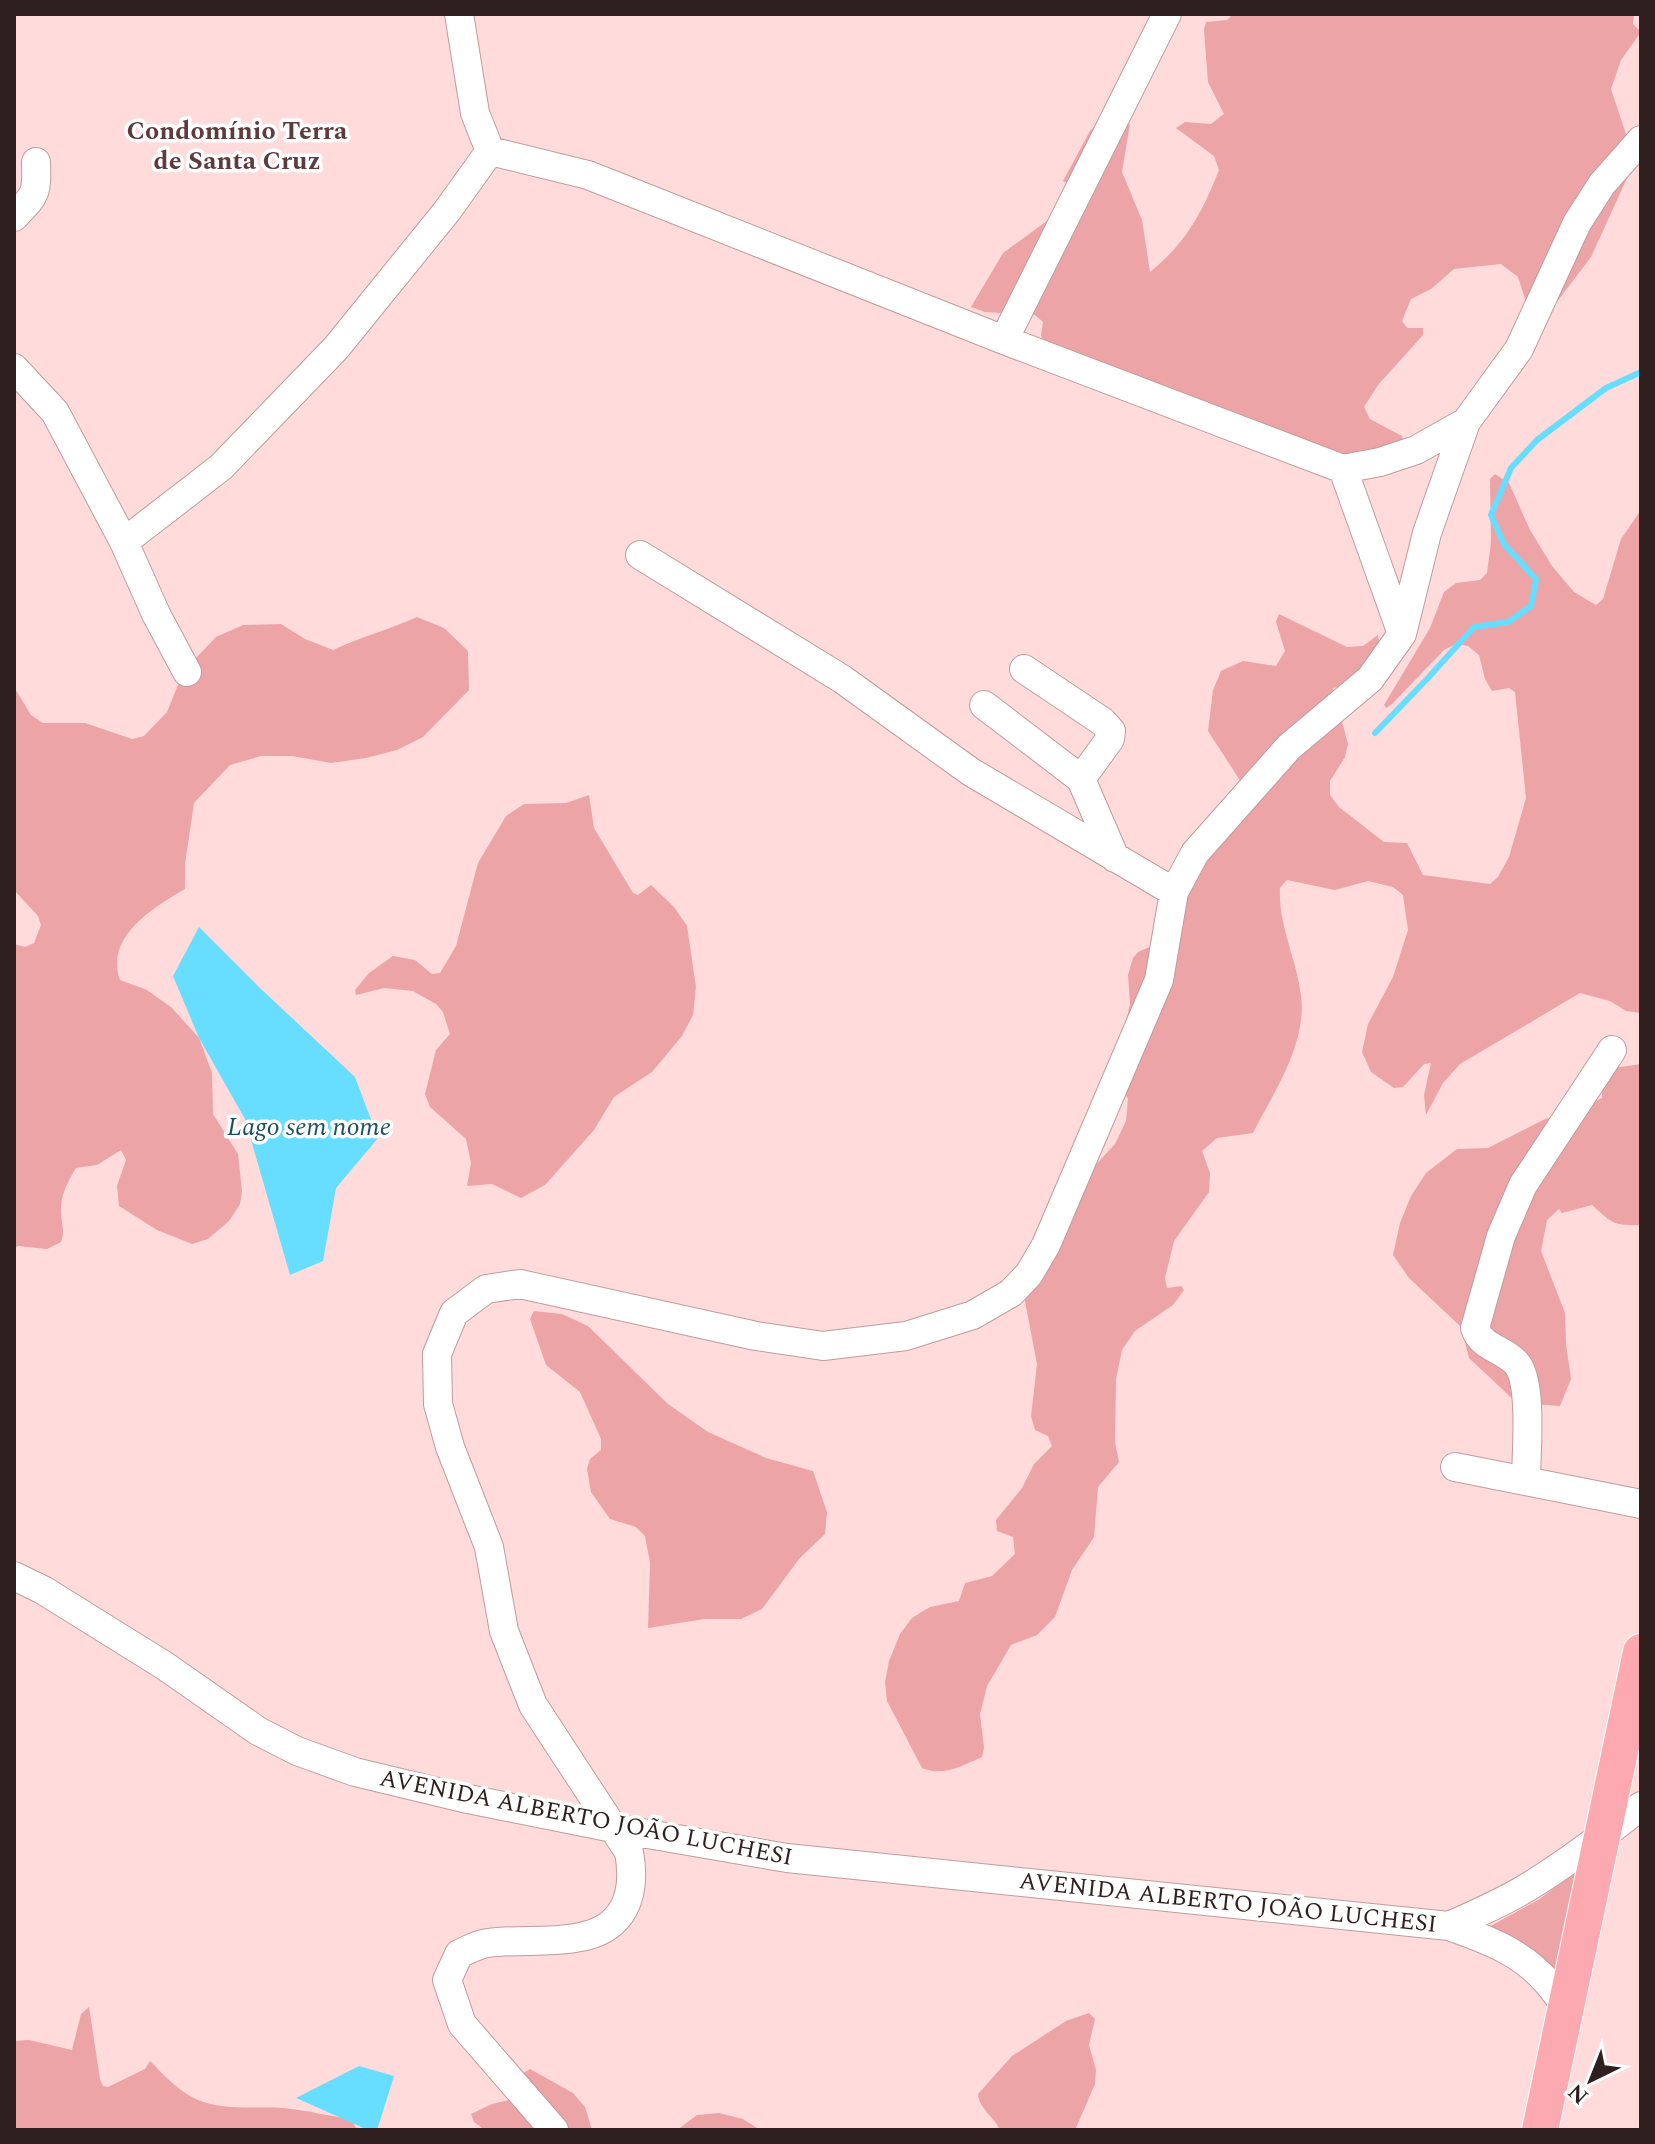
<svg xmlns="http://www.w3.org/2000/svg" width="1655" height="2144" font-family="Spectral,serif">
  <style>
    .green { fill: #eda4a7 }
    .water { fill: #67deff }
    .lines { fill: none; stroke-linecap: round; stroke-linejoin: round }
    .stream { stroke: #67deff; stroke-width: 6 }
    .minor-casing { stroke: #c39a9b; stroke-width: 30 }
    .major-casing { stroke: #fff; stroke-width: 38 }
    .minor { stroke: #fff; stroke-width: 28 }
    .major { stroke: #fca9b1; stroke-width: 36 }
    .labels { text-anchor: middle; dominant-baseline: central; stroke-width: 7; stroke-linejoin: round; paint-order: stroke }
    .street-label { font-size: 24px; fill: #2f1f1f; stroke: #fff }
    .neighbourhood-label { font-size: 26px; font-weight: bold; fill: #5e3b3d; stroke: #fff }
    .water-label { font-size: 26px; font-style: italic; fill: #1d505d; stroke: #fff }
  </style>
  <rect width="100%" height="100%" fill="#ffdbdc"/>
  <path class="green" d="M1233 14H1634L1633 24 1641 32 1621 60 1611 89 1626 134 1619 162 1633 165 1591 257 1544 319 1527 305 1518 277 1501 264 1454 269 1431 289 1411 299 1402 321 1407 328H1423V335L1378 385 1364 407 1370 419 1402 436 1404 443 1399 450 1316 460 1044 344 1041 335 1043 322 1035 315 985 312 971 307 1003 253 1062 210 1067 183 1063 181 1090 131 1100 121 1115 127 1130 124 1122 172 1142 220 1150 272C1186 243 1202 213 1219 170L1214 156 1176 128 1185 122 1211 124 1224 114 1208 82 1204 30 1206 22 1227 20Z
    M1495 474 1509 483 1530 530 1552 566 1574 592 1596 605 1603 599 1621 539 1641 510V1013L1626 1011 1610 1001 1580 993 1460 1064 1443 1083 1426 1115 1424 1095 1431 1063 1424 1064 1403 1087 1394 1088 1371 1072 1362 1052 1368 1024 1393 977 1408 930 1403 895 1393 887 1368 881 1335 890 1287 880 1280 888C1278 926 1297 959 1301 996 1307 1045 1274 1091 1253 1133L1217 1138 1202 1151 1210 1173 1209 1192 1174 1241 1165 1278 1167 1288 1181 1286 1184 1290 1173 1305 1135 1331 1122 1350 1116 1379 1115 1442 1119 1462 1098 1487 1094 1537 1072 1570 1055 1617 1037 1635 1011 1645 987 1686 980 1714 984 1748 982 1757C961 1766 944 1777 922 1768L887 1701 885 1682 889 1661 900 1634 912 1618 930 1607 959 1601 965 1583 992 1576 1015 1554 1013 1537 997 1531 996 1520 1022 1488 1034 1464 1052 1446 1048 1436 1035 1430 1031 1416 1037 1364 1023 1291 1081 1181 1115 1144 1126 1121 1128 1099 1114 1075 1130 1004 1128 975 1133 958 1138 952 1161 942 1243 785 1208 731 1213 690 1221 671 1243 661 1276 666 1285 651 1276 622 1279 614 1347 647 1363 646 1378 635 1380 649 1357 684 1333 688 1348 744 1345 757 1330 781V795L1339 807 1384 842 1407 843 1423 875 1490 884 1498 877 1509 857 1526 798 1515 692 1509 688 1492 691 1485 679 1479 655 1468 646 1456 644 1444 650 1392 704 1386 708 1384 705 1430 628 1444 592 1456 583 1480 580 1487 573 1491 542 1490 479Z
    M417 617 444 628 468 651 469 690 423 737 397 750 366 758 331 763 292 756H261L230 765 194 803 185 864V889C154 907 104 937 120 980L147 990 172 1008 199 1038 212 1073 213 1114 238 1154 242 1191 240 1204 229 1221 208 1239 192 1244 157 1230 119 1206 117 1186 126 1160 121 1150 97 1165 76 1168C67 1183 60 1196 61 1214 62 1225 65 1231 61 1242L47 1249 18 1246 14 1248V944L25 947 34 943 41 925 38 916 14 890V687L31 715 43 723H85L132 739 144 736 167 712 178 685 193 661 216 637 243 625 281 624 305 639 333 650C360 637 389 630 417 617Z
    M589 795 594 828 633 893 638 895 651 885 674 907 687 926 696 987 693 1015 682 1036 652 1072 614 1097 594 1130 545 1185 521 1198 492 1184 467 1186 471 1163 466 1139 430 1107 425 1094 436 1050 450 1034 443 1012 436 1004 413 991 384 988 356 995 355 990 369 973 393 956 415 960 432 974 440 973 456 946 478 863 506 816 524 804 566 803Z
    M1641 1064V1225C1613 1226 1612 1223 1592 1205L1562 1213 1559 1209 1547 1220 1541 1251 1565 1313 1566 1344 1571 1379 1560 1406 1517 1403 1469 1358 1461 1327 1409 1278 1393 1255 1400 1223 1411 1196 1426 1173 1457 1149 1488 1148 1545 1119 1569 1113 1602 1098V1081L1614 1068Z
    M534 1311 562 1314 588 1326 668 1404 708 1432 766 1458 813 1471 827 1512 825 1534 799 1559 762 1609 741 1619H705L648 1628 650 1563 645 1536 636 1527 610 1519 591 1492 587 1469 590 1459 601 1450V1439L580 1392 546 1365 530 1319Z
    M1586 1865 1558 1980 1487 1928 1538 1900Z
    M89 2007 100 2079 103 2086 108 2087 145 2069 150 2061C164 2075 179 2092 198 2100 224 2111 256 2106 283 2108 306 2110 328 2116 351 2119L357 2130H14V2041L29 2040 72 2050 81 2014Z
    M1089 2013 1095 2019 1089 2045 1096 2070 1095 2084 1075 2130H1000C994 2116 979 2109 978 2094L1012 2056 1066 2021Z
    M530 2069 573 2093 585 2107 592 2130H485L474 2122 471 2114 492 2104 517 2098 522 2074Z
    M719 2113 743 2119 760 2130H677L697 2115Z"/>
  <path class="water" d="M199 927 261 989 355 1077 378 1138 336 1188 323 1261 290 1275 245 1119 199 1038 173 976Z
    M359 2066 394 2076 377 2130H368L296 2098Z"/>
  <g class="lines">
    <path class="stream" d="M1375 733 1427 679 1474 627 1508 622 1531 606 1536 579 1504 544 1491 515 1511 468 1537 440 1606 388 1641 372"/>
    <g class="minor-casing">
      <path id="minor" d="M490 151 588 175 1004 340 1343 469 1380 462 1416 450 1466 422
        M14 217C36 194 37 195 36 162
        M1004 340 1167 14
        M14 368 55 412 124 542 156 614 187 672
        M1343 469 1402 634
        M124 542 221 467 336 348 447 211 490 151 475 113 459 14
        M640 555 842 679 971 772 1174 892
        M1024 669 1103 722 1111 731 1110 739 1081 779
        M984 705 1081 779 1115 858
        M1455 1467 1641 1504
        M1526 1481C1526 1454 1533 1384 1517 1364 1505 1349 1481 1348 1475 1328L1501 1236 1523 1185 1612 1050
        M14 1576 43 1590 165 1666 258 1731 297 1751 355 1772 463 1798 613 1828 787 1858 1449 1926C1486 1939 1522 1952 1548 1983 1555 1991 1561 2000 1567 2009
        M1449 1926C1474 1915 1499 1904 1523 1890 1565 1865 1603 1836 1641 1806
        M554 2130 462 2024 447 1980 459 1954C468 1950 478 1944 488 1943 517 1939 546 1943 575 1938 624 1931 637 1896 629 1852L533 1705 504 1631 489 1547 450 1447 438 1404 437 1354 454 1313 486 1289 520 1284 756 1336 823 1346 906 1336 973 1315 1011 1293 1029 1274 1046 1245 1159 980 1174 892 1195 853 1289 747 1370 679 1402 634 1427 533 1466 422 1519 349 1577 223 1602 184 1641 140"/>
    </g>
    <g class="major-casing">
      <path id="major" d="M1540 2130 1641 1652"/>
    </g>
    <use href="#minor" class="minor"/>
    <use href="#major" class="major"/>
  </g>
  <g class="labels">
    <g class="street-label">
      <text transform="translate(586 1818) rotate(11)">AVENIDA ALBERTO JOÃO LUCHESI</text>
      <text transform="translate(1228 1903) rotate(6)">AVENIDA ALBERTO JOÃO LUCHESI</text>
    </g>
    <g class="neighbourhood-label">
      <text x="237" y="131">Condomínio Terra<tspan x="237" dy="30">de Santa Cruz</tspan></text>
    </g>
    <g class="water-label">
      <text x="309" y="1127">Lago sem nome</text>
    </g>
  </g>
  <rect width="1655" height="2144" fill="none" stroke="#2f1f1f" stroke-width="32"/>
  <g transform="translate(1591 2080) rotate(223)" stroke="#ffffff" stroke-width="6" paint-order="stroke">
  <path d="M0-6L14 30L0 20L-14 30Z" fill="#2f1f1f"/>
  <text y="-12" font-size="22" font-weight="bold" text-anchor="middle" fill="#2f1f1f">N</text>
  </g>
</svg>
